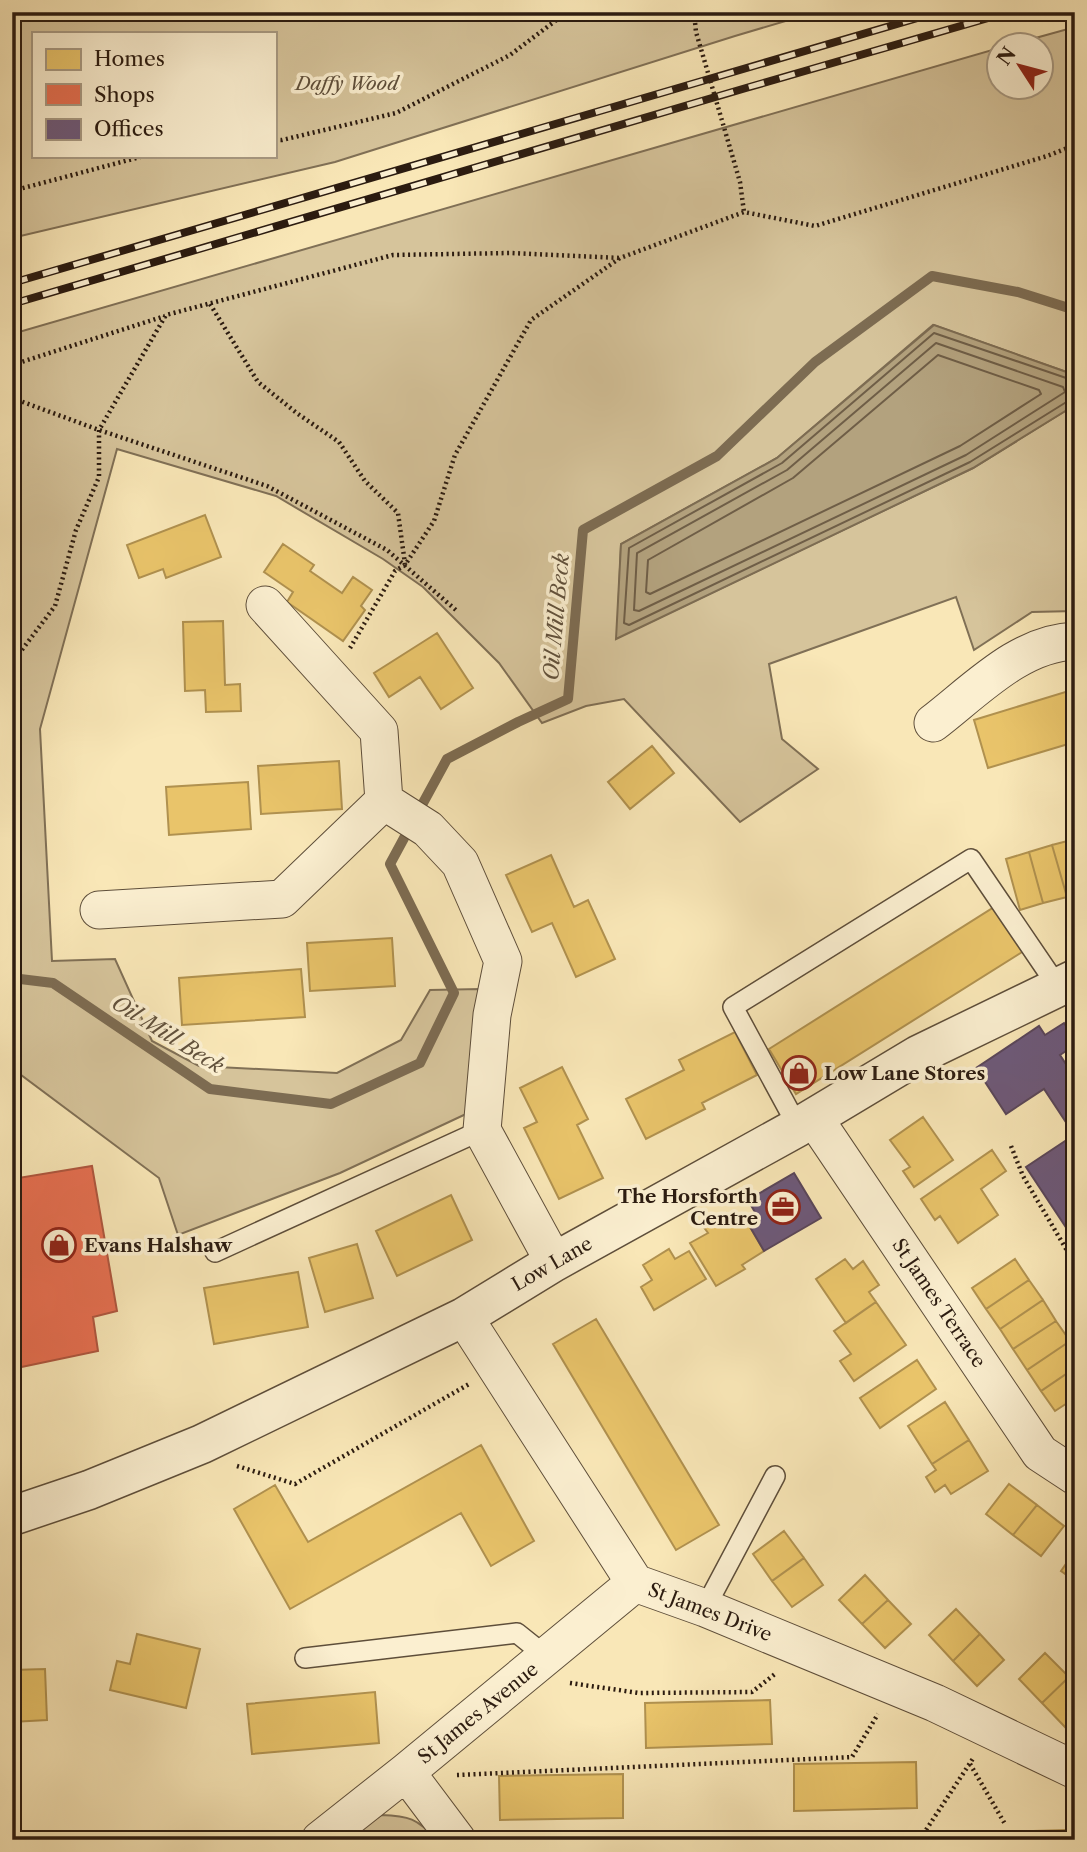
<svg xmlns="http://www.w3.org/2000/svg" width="1087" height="1852" font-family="'Libre Caslon Text',serif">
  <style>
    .green { fill: #d6c49b; stroke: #807056; stroke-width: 2; fill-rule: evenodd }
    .water { fill: #b3a27e; stroke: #7d6c52; stroke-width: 2 }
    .homes { fill: #e9c46a; stroke: #b0914f; stroke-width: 2 }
    .shops { fill: #e76f51; stroke: #af563e; stroke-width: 2 }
    .offices { fill: #6d597a; stroke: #59465a; stroke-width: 2 }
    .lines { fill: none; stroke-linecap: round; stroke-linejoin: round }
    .shore { stroke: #6f5e47; stroke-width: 2 }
    .stream { stroke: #7d6c52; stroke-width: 10 }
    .service-casing { stroke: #5e4e3a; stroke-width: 22 }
    .minor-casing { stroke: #5e4e3a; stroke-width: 39 }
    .tertiary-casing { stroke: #5e4e3a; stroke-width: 41 }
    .path { stroke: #2b1b10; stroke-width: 4.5; stroke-dasharray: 2 3.5; stroke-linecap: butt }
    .service { stroke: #fbefd0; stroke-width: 19 }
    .minor { stroke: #fbefd0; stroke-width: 37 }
    .tertiary { stroke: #fbefd0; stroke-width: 38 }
    .rail-casing { stroke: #2b1b10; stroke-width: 8 }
    .rail { stroke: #fbefd0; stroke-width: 5; stroke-dasharray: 16; stroke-linecap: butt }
    .labels { text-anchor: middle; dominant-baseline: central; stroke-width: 7; stroke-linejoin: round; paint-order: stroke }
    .park-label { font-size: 19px; font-style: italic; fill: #5e4e3a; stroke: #fbefd0 }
    .poi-label { font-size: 19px; font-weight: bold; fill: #2b1b10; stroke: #fbefd0; text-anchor: start }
    .street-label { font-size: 19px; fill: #2b1b10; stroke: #fbefd0 }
    .water-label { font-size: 21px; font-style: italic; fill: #61513c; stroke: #fbefd0 }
  </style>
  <rect width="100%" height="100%" fill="#f9e7b7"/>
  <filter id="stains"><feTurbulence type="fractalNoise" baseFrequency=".00286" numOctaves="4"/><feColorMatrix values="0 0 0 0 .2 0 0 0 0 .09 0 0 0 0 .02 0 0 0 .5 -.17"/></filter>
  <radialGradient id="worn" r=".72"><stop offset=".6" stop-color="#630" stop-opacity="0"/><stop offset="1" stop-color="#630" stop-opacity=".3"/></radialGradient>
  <path class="green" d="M12 12H816L735 36 335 162 12 238ZM33 33H275V156H33Z
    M1075 27V375L933 325 777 458 621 544 617 638 973 468 1075 405V611L1032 612 974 650 956 597 769 664 782 739 818 769 740 822 624 699 586 706 542 723 499 663 423 587 383 559 276 496 117 449 40 729 52 961 115 959 152 1041 199 1066 337 1073 401 1040 430 990 480 989 466 1114 340 1173 178 1235 159 1178 21 1075 12 1073V334L999 48 1000 88H1042V46L1010 45Z
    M381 1815C408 1816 418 1818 436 1840H346Z"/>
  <path class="water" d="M934 325 1075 375V405L973 468 616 639 621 544 777 458Z"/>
  <path class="homes" d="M205 515 221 557 166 578 163 569 139 578 127 545Z
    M283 544 314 565 310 571 342 593 353 577 372 590 361 606 365 610 343 641 287 602 293 592 264 572Z
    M223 621 225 685 240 684 241 711 206 712 205 690 185 691 183 622Z
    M437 633 473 688 441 709 420 677 389 697 374 673Z
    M1075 689V742L988 768 974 720Z
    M652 746 674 773 630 809 608 782Z
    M339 761 342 809 261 814 258 766Z
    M248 782 251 829 169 835 166 787Z
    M1075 839V894L1067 897 1052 845Z
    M1052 845 1067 897 1043 903 1029 852Z
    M1029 852 1043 903 1020 910 1006 859Z
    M551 855 574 907 588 900 615 959 576 977 552 923 532 932 506 875Z
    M999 904 1027 949 796 1094 769 1049Z
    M392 938 395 986 310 991 307 943Z
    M301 969 305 1017 182 1025 179 978Z
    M735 1032 757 1075 702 1103 705 1109 646 1139 626 1099 684 1070 679 1060Z
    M562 1067 588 1119 577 1125 603 1178 559 1199 524 1128 537 1122 520 1088Z
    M923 1117 953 1160 914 1187 903 1171 910 1167 890 1140Z
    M992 1150 1006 1171 981 1189 998 1215 958 1243 940 1216 935 1220 921 1199Z
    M451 1195 472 1240 397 1276 376 1231Z
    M726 1213 734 1227 746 1220 764 1251 742 1265 745 1269 716 1286 690 1243 708 1233 703 1226Z
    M357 1244 373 1298 325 1312 309 1258Z
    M669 1249 675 1259 689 1251 706 1279 654 1310 641 1287 652 1280 643 1265Z
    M845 1259 853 1269 863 1261 879 1285 869 1292 876 1302 846 1323 816 1279Z
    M1015 1259 1029 1280 986 1309 972 1288Z
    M298 1272 308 1327 214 1344 204 1288Z
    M1029 1280 1043 1300 1000 1329 986 1309Z
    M1043 1300 1056 1321 1013 1349 1000 1329Z
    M876 1302 906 1345 854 1381 840 1361 851 1354 834 1331Z
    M596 1319 719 1525 676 1550 553 1344Z
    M1056 1321 1070 1341 1027 1370 1013 1349Z
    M1070 1341 1075 1348V1368L1041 1391 1027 1370Z
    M917 1360 936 1389 880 1428 860 1398Z
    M1075 1368V1398L1055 1411 1041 1391Z
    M945 1402 969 1440 932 1464 908 1426Z
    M969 1440 988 1471 951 1494 945 1485 935 1492 926 1477 936 1470 932 1464Z
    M481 1445 534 1541 491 1566 461 1513 290 1609 234 1509 275 1485 308 1542Z
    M1009 1484 1037 1505 1013 1535 986 1514Z
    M1037 1505 1064 1526 1041 1556 1013 1535Z
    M784 1531 804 1558 772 1581 753 1554Z
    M1075 1551V1581L1061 1571Z
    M804 1558 823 1585 792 1607 772 1581Z
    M865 1575 888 1600 862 1624 839 1600Z
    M888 1600 911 1624 885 1648 862 1624Z
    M956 1609 980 1634 953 1661 929 1635Z
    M137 1634 200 1649 186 1708 110 1690 117 1661 130 1664Z
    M980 1634 1004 1660 977 1686 953 1661Z
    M1045 1653 1069 1677 1042 1703 1019 1679Z
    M45 1669 47 1720 12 1722V1670Z
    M1069 1677 1075 1683V1718L1065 1727 1042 1703Z
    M375 1692 379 1743 252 1754 247 1704Z
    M770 1700 772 1744 646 1748 645 1703Z
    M916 1762 917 1808 794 1811V1764Z
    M623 1774V1818L500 1820 499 1776Z
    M1066 1830V1840H939V1834Z"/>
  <path class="shops" d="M92 1166 117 1311 93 1317 98 1351 12 1369V1179Z"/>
  <path class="offices" d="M1064 1023 1075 1040V1045L1060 1055 1075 1078V1136L1044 1089 1006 1114 976 1068 1039 1026 1045 1035Z
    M1065 1141 1075 1155V1233L1071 1235 1026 1167Z
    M794 1173 821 1218 764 1251 746 1220 756 1214 748 1200Z"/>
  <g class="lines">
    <path class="shore" d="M936 343 1063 387 1065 392 966 455 639 611 634 610 637 553 787 470Z
      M938 355 1039 390 1041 394 960 446 650 594 646 592 648 560 793 478Z
      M1075 381 934 333 782 463 629 548 624 623 629 625 970 462 1068 401 1075 400"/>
    <path class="stream" d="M417 814 447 759 518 722 568 699 583 530 717 456 815 362 932 276 1018 292 1075 310
      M12 978 53 983 210 1089 331 1104 420 1063 454 993 390 864 410 827"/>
    <g class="service-casing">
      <path id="service" d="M798 1127 733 1007 971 859 1058 987
        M215 1252 482 1130
        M705 1608 775 1476
        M305 1658 517 1633 547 1657"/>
    </g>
    <g class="minor-casing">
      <path id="minor" d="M265 605 379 731 384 801
        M933 723C975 691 1019 643 1075 641
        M384 801 428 829 460 863 503 961 492 1015 482 1130 554 1262
        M99 910 282 899 384 801
        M814 1118 1040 1453 1075 1476
        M464 1317 635 1583 705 1608 935 1703 1075 1770
        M406 1772 457 1840
        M320 1840 406 1772 635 1583"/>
    </g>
    <g class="tertiary-casing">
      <path id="tertiary" d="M12 1516 89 1490 202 1444 464 1317 554 1262 798 1127 918 1055 1075 979"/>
    </g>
    <path class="path" d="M694 12 696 32 740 182 744 212
      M275 140H282L396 113 510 55 567 12
      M12 191 144 156
      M210 304 258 382 298 414 339 442 365 481 398 513 405 564
      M12 365 165 316
      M12 398 99 430 267 486 387 550 457 611
      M350 648 395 571 405 565 434 521 455 455 531 320 620 258 744 212 815 226 1047 156 1075 145
      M12 663 55 606 76 530 99 477V430L166 315 393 255 510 253 620 258
      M1011 1146 1023 1176 1069 1254 1075 1258
      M237 1466 295 1484 469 1384
      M570 1683 639 1693 752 1692 775 1674
      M970 1764 1005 1824
      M457 1775 852 1757 878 1714
      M785 1840 924 1833 974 1757"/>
    <use href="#service" class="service"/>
    <use href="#minor" class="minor"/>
    <use href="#tertiary" class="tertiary"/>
    <g class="rail-casing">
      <path id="rail" d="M12 283 938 12
        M12 304 746 88 1009 12"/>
    </g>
    <use href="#rail" class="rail"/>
  </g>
  <defs>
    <g id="shop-ring" transform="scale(1.75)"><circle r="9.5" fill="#fbefd0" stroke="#8f2418" stroke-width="1.5"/><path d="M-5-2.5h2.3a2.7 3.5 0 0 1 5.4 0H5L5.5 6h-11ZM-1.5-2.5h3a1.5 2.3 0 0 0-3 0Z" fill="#8f2418"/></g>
    <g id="office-ring" transform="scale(1.75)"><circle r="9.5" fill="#fbefd0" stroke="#8f2418" stroke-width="1.5"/><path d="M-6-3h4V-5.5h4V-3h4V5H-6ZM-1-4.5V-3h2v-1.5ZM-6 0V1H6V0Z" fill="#8f2418"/></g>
  </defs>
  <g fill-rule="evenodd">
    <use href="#shop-ring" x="799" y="1073"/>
    <use href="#office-ring" x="783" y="1207"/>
    <use href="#shop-ring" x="59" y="1245"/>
  </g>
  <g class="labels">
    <g class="park-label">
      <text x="347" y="83">Daffy Wood</text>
    </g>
    <g class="poi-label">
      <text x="824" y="1073">Low Lane Stores</text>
      <text x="758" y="1196" text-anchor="end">The Horsforth<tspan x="758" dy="22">Centre</tspan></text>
      <text x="84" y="1245">Evans Halshaw</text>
    </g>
    <g class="street-label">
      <text transform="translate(552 1264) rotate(-30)">Low Lane</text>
      <text transform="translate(939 1303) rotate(56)">St James Terrace</text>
      <text transform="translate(710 1612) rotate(21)">St James Drive</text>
      <text transform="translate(478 1713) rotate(-39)">St James Avenue</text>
    </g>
    <g class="water-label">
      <text transform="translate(556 617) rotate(-85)">Oil Mill Beck</text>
      <text transform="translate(168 1034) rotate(32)">Oil Mill Beck</text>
    </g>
  </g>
  <rect width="1087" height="1852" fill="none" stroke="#f9e7b7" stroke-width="42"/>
  <rect x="14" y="14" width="1059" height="1824" fill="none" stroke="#2b1b10" stroke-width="3.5"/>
  <rect x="21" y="21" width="1045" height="1810" fill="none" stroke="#2b1b10" stroke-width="2"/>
  <rect x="32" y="32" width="245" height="126" fill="#fbefd0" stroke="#a89a83" stroke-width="2"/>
  <rect x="46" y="49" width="35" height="21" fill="#e9c46a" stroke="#a89a83" stroke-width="2"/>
  <text x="94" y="66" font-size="21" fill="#2b1b10">Homes</text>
  <rect x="46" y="84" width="35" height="21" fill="#e76f51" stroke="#a89a83" stroke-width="2"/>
  <text x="94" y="102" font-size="21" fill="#2b1b10">Shops</text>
  <rect x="46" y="119" width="35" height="21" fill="#6d597a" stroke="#a89a83" stroke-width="2"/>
  <text x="94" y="136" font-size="21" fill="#2b1b10">Offices</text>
  <g transform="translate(1020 66) rotate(306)"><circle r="33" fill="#fbefd0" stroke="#a89a83" stroke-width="2"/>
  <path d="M0-5L12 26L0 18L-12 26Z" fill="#8f2418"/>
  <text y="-10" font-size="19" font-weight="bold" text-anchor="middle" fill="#2b1b10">N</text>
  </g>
  <rect width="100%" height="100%" filter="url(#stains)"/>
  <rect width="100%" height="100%" fill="url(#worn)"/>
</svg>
